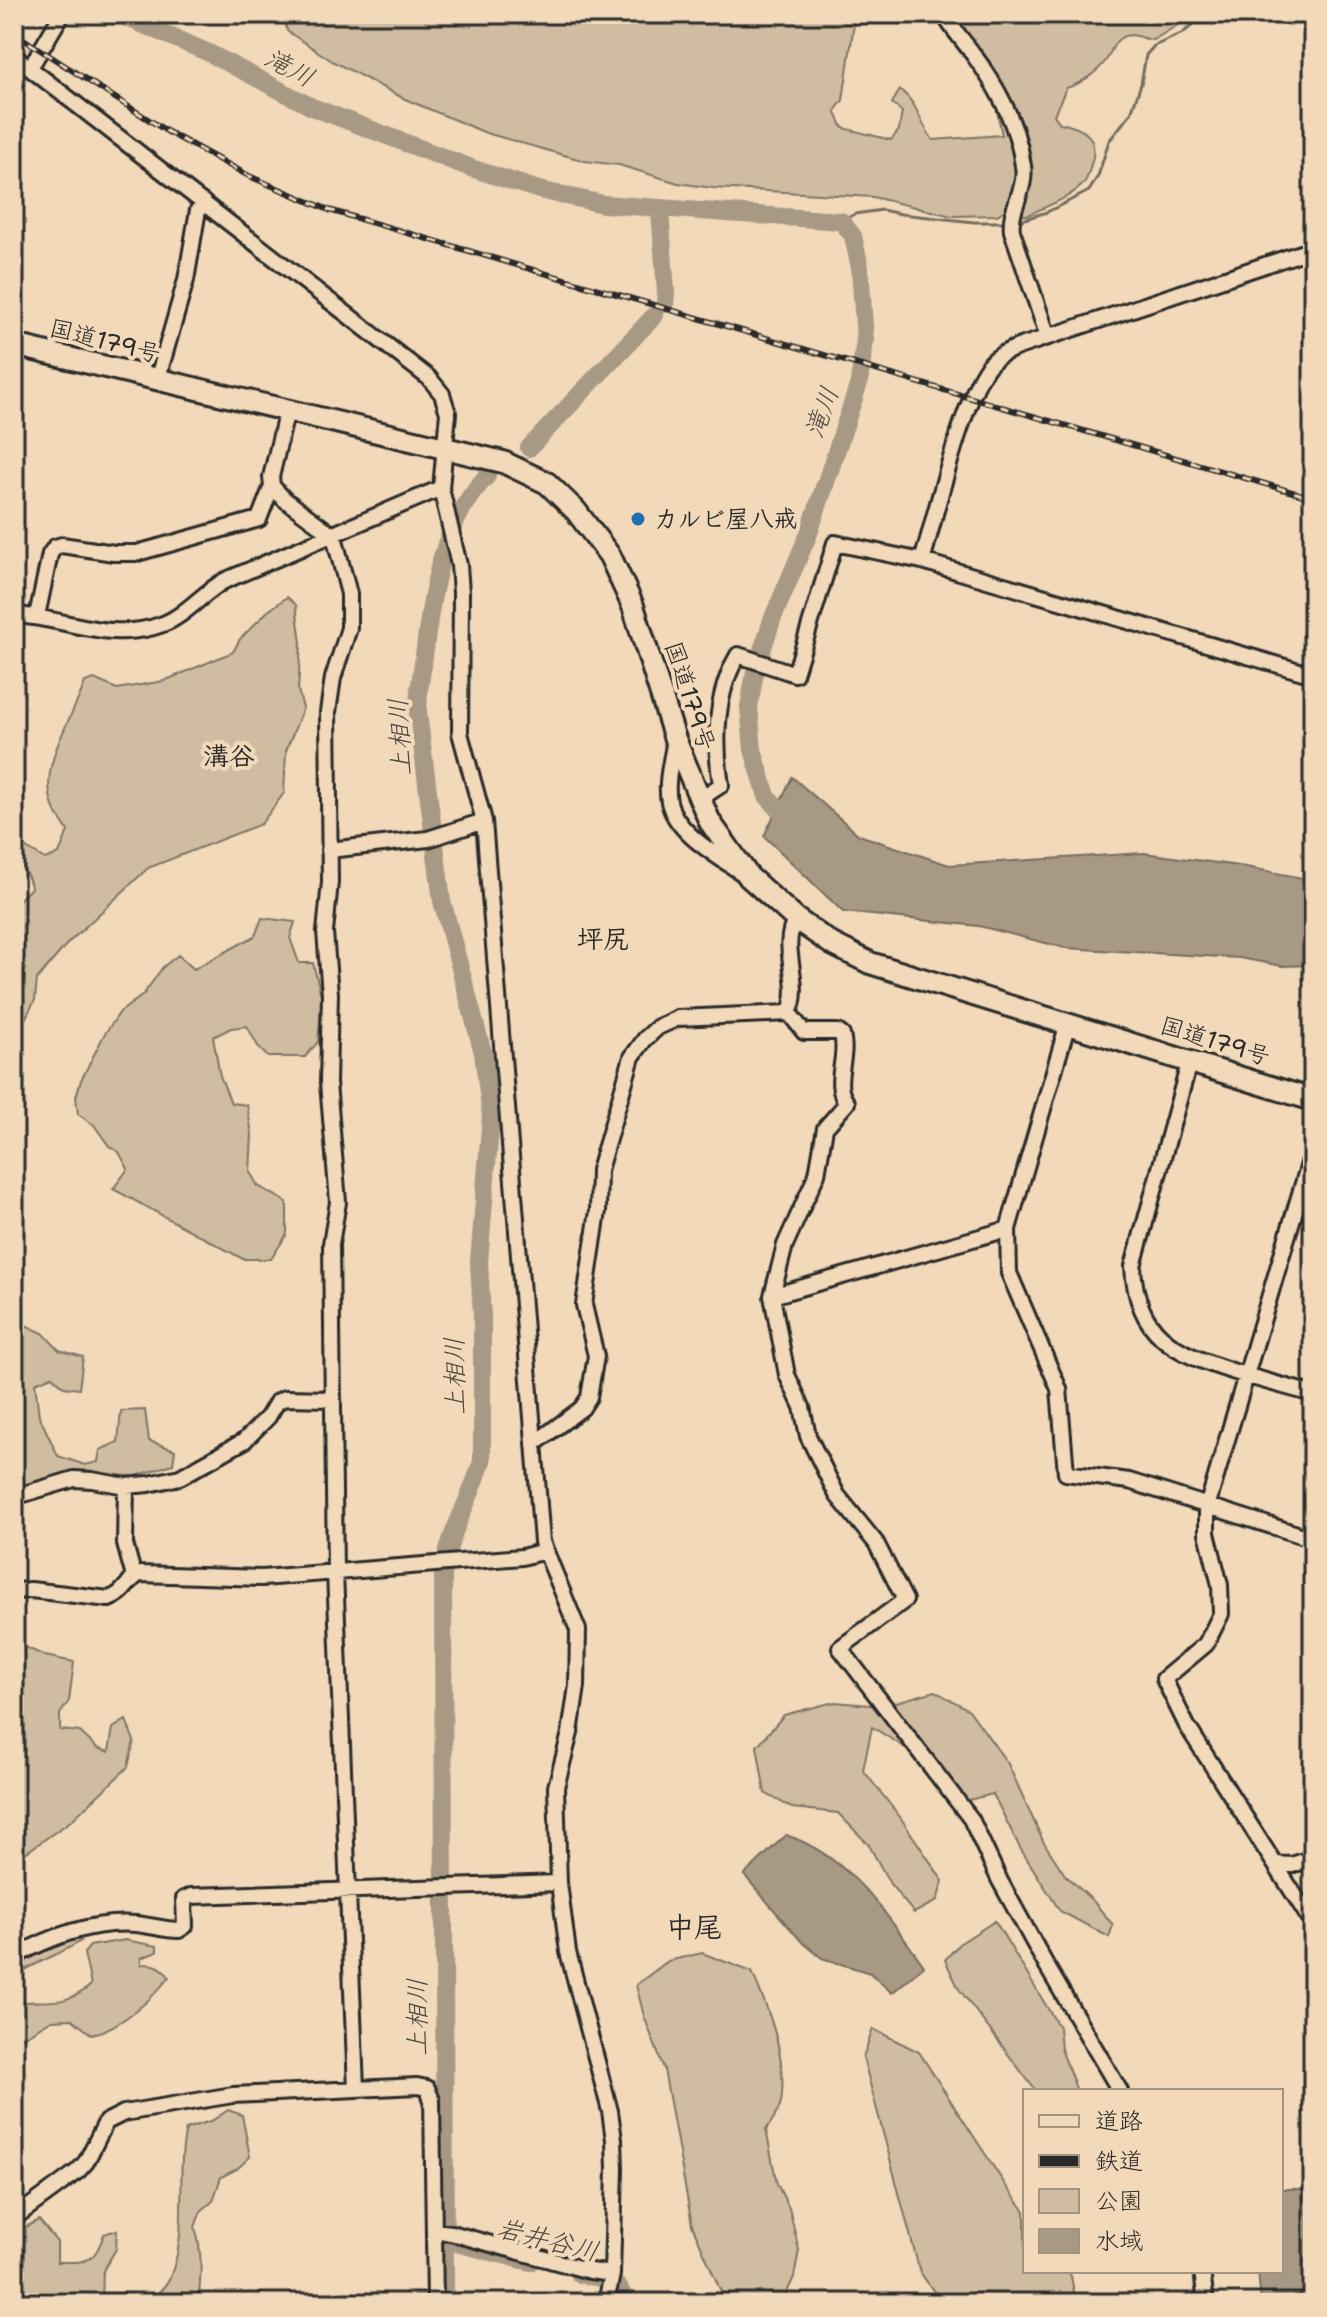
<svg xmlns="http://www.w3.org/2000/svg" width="1327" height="2317" font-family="'Shantell Sans','Klee One',sans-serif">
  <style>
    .green { fill: #d0bda1; stroke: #7e7466; stroke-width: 2 }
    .water { fill: #a89984; stroke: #766d60; stroke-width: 2 }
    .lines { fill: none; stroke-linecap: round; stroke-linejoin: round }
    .stream { stroke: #766d60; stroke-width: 3 }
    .river { stroke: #a89984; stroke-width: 18 }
    .minor-casing { stroke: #2b2b2b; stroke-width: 20 }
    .highway-casing { stroke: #2b2b2b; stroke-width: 26 }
    .minor { stroke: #f1d9b9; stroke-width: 14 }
    .highway { stroke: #f1d9b9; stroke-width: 20 }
    .rail-casing { stroke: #2b2b2b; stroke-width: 6 }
    .rail { stroke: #f1d9b9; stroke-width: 3; stroke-dasharray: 9; stroke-linecap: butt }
    .poi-dot { fill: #1f6fb2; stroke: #f1d9b9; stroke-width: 3 }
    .labels { text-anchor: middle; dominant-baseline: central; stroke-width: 8; stroke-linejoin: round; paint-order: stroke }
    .street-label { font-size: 24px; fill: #2b2b2b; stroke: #f1d9b9 }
    .poi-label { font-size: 24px; font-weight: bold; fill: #2b2b2b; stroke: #f1d9b9; text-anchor: start }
    .water-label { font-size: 26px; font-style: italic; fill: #4a4641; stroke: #f1d9b9 }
    .neighbourhood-label { font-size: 26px; font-weight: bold; fill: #2b2b2b; stroke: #f1d9b9 }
    .quarter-label { font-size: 28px; font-weight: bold; fill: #2b2b2b; stroke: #f1d9b9 }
  </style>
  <rect width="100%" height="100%" fill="#f1d9b9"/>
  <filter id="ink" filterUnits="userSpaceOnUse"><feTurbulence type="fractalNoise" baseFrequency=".0125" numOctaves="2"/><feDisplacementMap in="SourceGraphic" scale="16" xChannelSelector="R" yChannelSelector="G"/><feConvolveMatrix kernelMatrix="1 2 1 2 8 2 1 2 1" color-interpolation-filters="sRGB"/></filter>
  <g filter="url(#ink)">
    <path class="green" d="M283 14H853L854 24 843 100 835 111 843 128 891 140 899 130 902 112 892 103 900 90C918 103 919 122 933 140L1002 135 997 111 1004 94 954 14H1196L1153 40C1143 39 1132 32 1122 37 1113 42 1112 51 1107 59 1098 72 1081 84 1066 88L1054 115 1060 123C1085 128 1100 137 1091 165 1089 171 1088 178 1084 183 1071 198 1046 206 1028 215H1020L1018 209 1008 208 997 215 952 216 873 197 713 188 678 183 619 165 585 161 486 133 405 99 332 61 287 31Z
      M287 597 296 605 301 643 298 690 303 708 286 751 284 793 261 824 148 868 67 944 37 979 35 1000 14 1040V905L31 888C29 868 14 868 14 841L45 859 59 854 68 831C63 822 54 813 52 803 39 764 73 718 85 682L94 679 117 689 164 681 233 652 240 639 267 612Z
      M262 918 295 922 290 938 299 963H313L322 999 318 1042 305 1057H268L259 1048 247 1026 231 1028 213 1037 220 1076 231 1103 247 1105 252 1134 250 1172 258 1186 287 1202V1234L271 1259H243L113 1189 128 1169 119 1152 109 1146 94 1125 78 1114 76 1097 81 1080 104 1035 120 1012 143 995 163 967 178 955 194 969 255 936Z
      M14 1311 21 1323 43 1333 59 1350 83 1357 79 1389 64 1387 52 1376 35 1383 39 1416 58 1456 85 1465 98 1462 100 1450 118 1442 121 1411 145 1410 149 1441 175 1450 173 1464 136 1476 65 1474 14 1489Z
      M14 1642 45 1656 74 1662 69 1701 60 1714V1730L80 1732 97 1748 109 1752 113 1728 126 1720 134 1741 128 1767 72 1820 14 1861Z
      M935 1691 969 1710 1008 1764 1043 1841 1065 1875 1094 1902 1113 1925 1109 1937 1060 1911 1020 1848 993 1794 965 1801 914 1753 872 1727 863 1770 900 1817 943 1881 937 1901 914 1913 890 1884 869 1845 838 1813 792 1808 765 1793 757 1746 784 1715 834 1702 882 1706Z
      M995 1921 1059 2027 1061 2049 1077 2091H1036L959 1989 945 1960 959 1944Z
      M72 1939 81 1941C59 1955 35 1962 14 1977V1963L25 1956Z
      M125 1940 157 1946V1952L141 1958V1964C154 1964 161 1965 169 1977 150 2002 121 2026 92 2035L72 2019 52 2020 14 2042V2003C45 1998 64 2009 91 1985L84 1953 90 1946Z
      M702 1953 752 1972C769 2011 788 2058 781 2102 779 2112 771 2122 766 2130L777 2184 789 2208 799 2250 794 2277 785 2297 766 2303H726L692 2225 664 2069 644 2016 636 1985 668 1961Z
      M873 2029 919 2052 1008 2189 1025 2211V2271H1068L1071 2276 1076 2303H942L920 2272 863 2057Z
      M228 2110 242 2115 250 2157 237 2169 221 2177 213 2201 201 2211 195 2227C203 2252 201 2278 198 2303H148C154 2296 165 2288 169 2279 190 2235 175 2175 186 2129L213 2120Z
      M39 2220 57 2242V2262C88 2262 94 2264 104 2234L117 2230 116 2249 103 2271 102 2303H14V2233Z"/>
    <path class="water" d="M792 777 859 835 949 865 1144 853 1246 867 1313 880V965L1282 966 1240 958 1065 948 979 926 843 912 764 836Z
      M786 1835C849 1856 887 1915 924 1966L892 1993 870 1973 822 1958 801 1941 744 1875Z
      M1281 2189H1313V2303H1261L1258 2271H1281Z"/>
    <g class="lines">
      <path class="stream" d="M841 221 855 214 882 210 901 214 974 222H1007
        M1018 221 1047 212 1089 191 1098 176 1109 141 1131 113 1141 84 1146 55 1154 46 1183 33 1205 14"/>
      <path class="river" d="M118 14 209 53 312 107 471 168 539 190 603 204 841 221 853 236 860 268 865 340 859 383 809 533 772 620 755 672 749 707 753 750 767 796 792 824
        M660 210 666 292 665 304
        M529 448 655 315
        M445 2240 531 2262
        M579 2274C601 2279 621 2277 625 2303
        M441 2292 445 2289 443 1575C447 1535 471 1500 482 1461V1317L479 1262 491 1116 483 1053 442 901 418 713 419 690C431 617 432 532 487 476
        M416 2303 426 2300"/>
      <g class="minor-casing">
        <path id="minor" d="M944 14C952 29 963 40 973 54 997 86 1018 125 1023 166 1027 189 1009 208 1012 231L1048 337
          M14 56 429 378 442 394 448 413 441 488 459 565 461 593 460 733 484 821 542 1542 578 1630 577 1686 570 1733 556 1787 559 1883 568 1952 610 2111 614 2140 615 2169 612 2274 606 2303
          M30 68 62 14
          M157 381 186 280 198 210 203 202
          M287 410 271 477 272 486 284 499 334 536 349 594V628L333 678 328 712 330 882 325 932 330 994 328 1083 338 1202 331 1244 335 1572 356 2089
          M922 561C934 521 966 385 992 362 1006 348 1030 344 1048 337L1313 249
          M14 615C65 617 110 644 163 624 186 615 203 593 224 581L441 488
          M37 616 50 554 55 547 62 545 114 553H137L259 519 272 486
          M675 739C672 759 665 782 669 802 676 833 715 854 739 871
          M700 799 721 785C714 740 715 694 738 655L795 674 835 543 922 561 1313 675
          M329 850 428 839 484 821
          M789 1013 804 1032H838L842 1035C849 1057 831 1084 847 1103L825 1128 817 1174 785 1245 772 1296 787 1375 802 1407 808 1436 837 1495 876 1543 905 1600 840 1648 971 1819 1000 1881 1046 1965 1120 2091
          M1068 1023 1008 1229 1009 1273 1059 1389 1066 1473 1129 1481 1313 1539
          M1190 1060 1133 1266C1136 1336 1175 1353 1235 1372 1261 1380 1287 1387 1313 1394
          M1313 1150 1207 1507V1533L1220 1585 1221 1614 1206 1644 1164 1679 1187 1726 1313 1924
          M772 1296 1008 1229
          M534 1444 582 1408 589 1397 596 1356 584 1305 598 1211 599 1170 632 1057 645 1039 658 1027 678 1018 789 1013C804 983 778 948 796 919
          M126 1486 125 1544 134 1577
          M14 1497 74 1479 92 1480 126 1486 149 1484 180 1477 244 1441 268 1417 277 1402 285 1398 332 1399
          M14 1591 31 1590 109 1599C126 1593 127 1580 140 1574L262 1578 522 1557 545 1551
          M1275 1864 1292 1865 1313 1858
          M14 1957C50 1937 94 1921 135 1924 150 1925 164 1930 179 1930L185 1926 184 1899 191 1896 559 1883
          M14 2218 78 2171 86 2162 106 2122 124 2113 233 2095 417 2086 427 2088 432 2100 435 2303
          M434 2231 451 2233 590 2271 612 2274
          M1202 2271 1206 2303"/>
      </g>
      <g class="highway-casing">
        <path id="highway" d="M14 345 503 462 547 483 576 511 610 556 633 606 675 739 700 799 710 822 749 877 796 919 832 944 870 963 1313 1100"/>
      </g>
      <use href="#minor" class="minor"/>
      <use href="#highway" class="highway"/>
      <g class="rail-casing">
        <path id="rail" d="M14 33 168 132 249 176 329 210 1313 498"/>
      </g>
      <use href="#rail" class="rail"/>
    </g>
  </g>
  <circle class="poi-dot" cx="638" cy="519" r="8"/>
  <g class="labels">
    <g class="street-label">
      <text transform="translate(105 341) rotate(14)">国道179号</text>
      <text transform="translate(690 696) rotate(72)">国道179号</text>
      <text transform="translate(1215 1041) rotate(17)">国道179号</text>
    </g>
    <g class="poi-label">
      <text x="654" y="519">カルビ屋八戒</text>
    </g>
    <g class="water-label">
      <text transform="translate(290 67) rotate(28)">滝川</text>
      <text transform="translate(821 412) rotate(-70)">滝川</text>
      <text transform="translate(399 737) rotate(-93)">上相川</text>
      <text transform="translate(454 1376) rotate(-91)">上相川</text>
      <text transform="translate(416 2017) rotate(-90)">上相川</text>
      <text transform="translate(548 2239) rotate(14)">岩井谷川</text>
    </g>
    <g class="neighbourhood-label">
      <text x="229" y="755">溝谷</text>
      <text x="603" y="938">坪尻</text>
    </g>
    <g class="quarter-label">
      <text x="694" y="1927">中尾</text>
    </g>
  </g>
  <rect width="1327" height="2317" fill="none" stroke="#f1d9b9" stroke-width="48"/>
  <rect x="24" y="24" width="1279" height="2269" fill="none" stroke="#2b2b2b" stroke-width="3" filter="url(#ink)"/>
  <rect x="1023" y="2089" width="260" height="184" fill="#f1d9b9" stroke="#a29380" stroke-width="2"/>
  <rect x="1039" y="2115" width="40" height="12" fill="#f1d9b9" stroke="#a29380" stroke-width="2"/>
  <text x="1095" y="2129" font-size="24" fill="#2b2b2b">道路</text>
  <rect x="1039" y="2155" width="40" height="12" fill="#2b2b2b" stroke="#a29380" stroke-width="2"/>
  <text x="1095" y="2169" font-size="24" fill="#2b2b2b">鉄道</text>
  <rect x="1039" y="2189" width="40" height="24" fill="#d0bda1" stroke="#a29380" stroke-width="2"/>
  <text x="1095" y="2209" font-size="24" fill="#2b2b2b">公園</text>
  <rect x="1039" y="2229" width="40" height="24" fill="#a89984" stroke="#a29380" stroke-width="2"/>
  <text x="1095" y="2249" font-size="24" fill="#2b2b2b">水域</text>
</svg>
